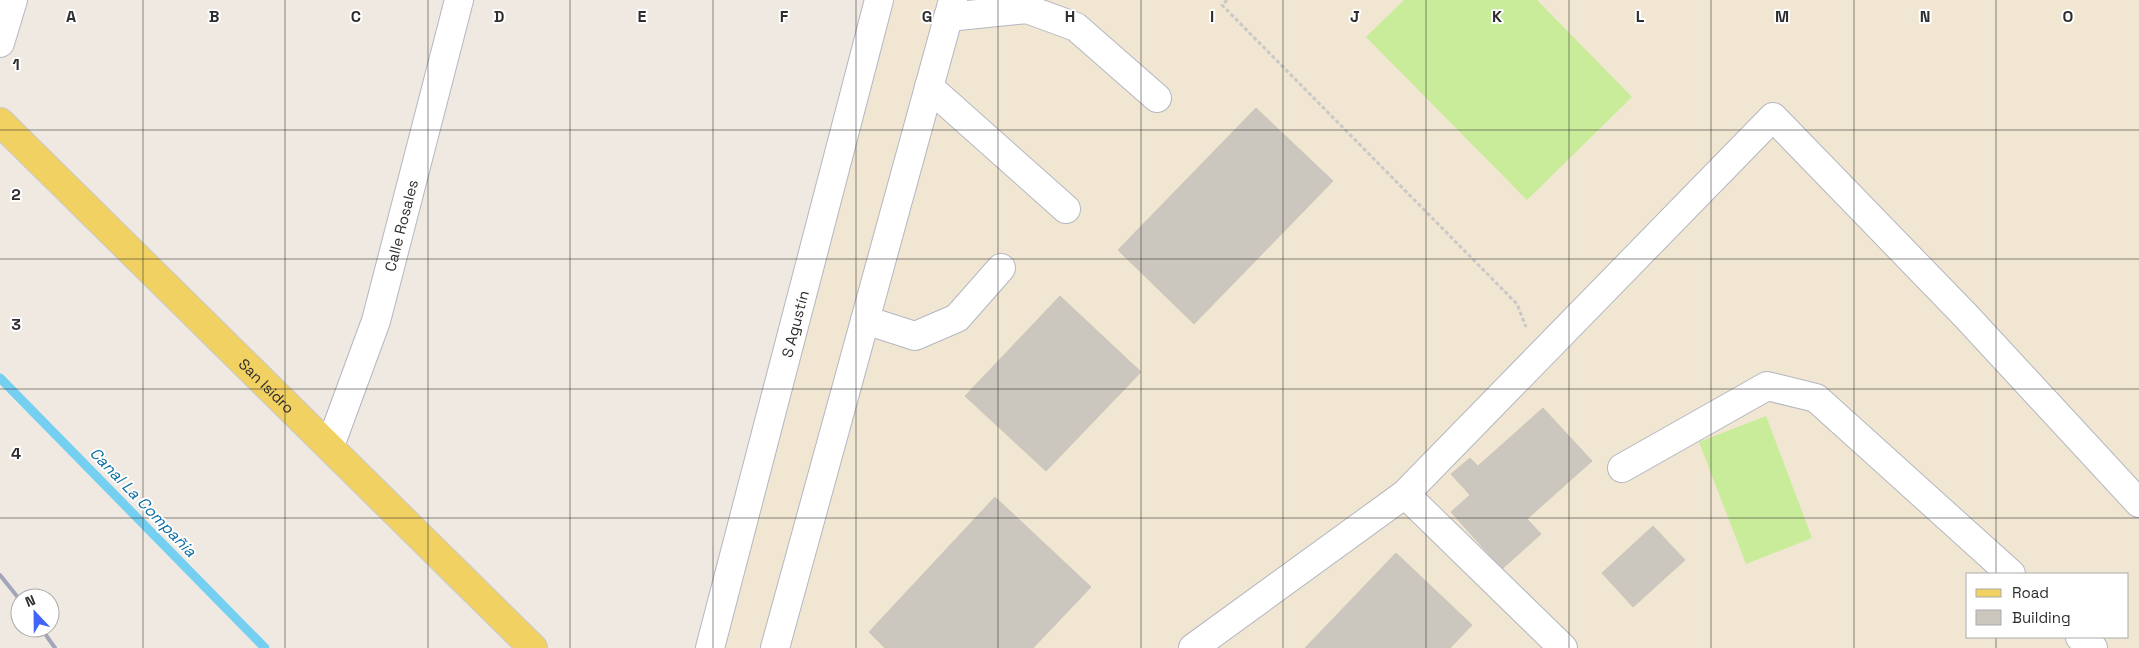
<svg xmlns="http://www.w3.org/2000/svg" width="2139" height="648" font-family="'Space Grotesk',sans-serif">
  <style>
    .education { fill: #f0e6d1; fill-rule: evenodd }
    .pitch { fill: #c9ec9a }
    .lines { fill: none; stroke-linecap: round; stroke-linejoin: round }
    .stream { stroke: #75cff0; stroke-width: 9 }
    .building { fill: #cbc7bf; stroke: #cbc5ba }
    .minor-casing { stroke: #b4b7c1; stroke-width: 30 }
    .major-casing { stroke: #c9c9c9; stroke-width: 30 }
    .path { stroke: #c9c9c9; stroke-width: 3; stroke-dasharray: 4 2.5; stroke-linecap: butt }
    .minor { stroke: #fff; stroke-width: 28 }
    .major { stroke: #f2d163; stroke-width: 28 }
    .rail { stroke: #a3a6b8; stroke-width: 4 }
    .grid { fill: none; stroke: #2e2e2e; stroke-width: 1; stroke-opacity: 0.55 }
    .labels { text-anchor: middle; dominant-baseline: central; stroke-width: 4; stroke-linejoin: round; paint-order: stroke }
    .street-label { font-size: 15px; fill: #2e2e2e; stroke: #fff }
    .water-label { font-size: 16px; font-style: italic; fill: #0d6fa3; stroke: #fff }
    .grid-label { font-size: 16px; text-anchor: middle; font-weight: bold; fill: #2e2e2e; stroke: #fff; stroke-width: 4; stroke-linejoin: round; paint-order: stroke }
  </style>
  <rect width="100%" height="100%" fill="#efe9e1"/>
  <path class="education" d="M895 0H2139V648H714ZM1968 574H2128V637H1968Z"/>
  <path class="pitch" d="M1404 0H1537L1632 97 1527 200 1366 37Z
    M1766 416 1812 538 1746 564 1699 442Z"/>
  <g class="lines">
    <path class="stream" d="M0 378 265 648"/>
  </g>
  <path class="building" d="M1256 108 1333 181 1194 324 1118 250Z
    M1060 296 1141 372 1046 471 965 396Z
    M1543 408 1592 461 1527 519 1541 534 1502 569 1451 512 1470 495 1451 474 1470 458 1478 466Z
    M995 497 1091 587 1033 648H885L869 632Z
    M1653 526 1685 560 1633 607 1602 573Z
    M1396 553 1472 625 1450 648H1305Z"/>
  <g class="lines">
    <g class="minor-casing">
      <g id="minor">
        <path d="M948 17 1027 9 1076 27 1157 98"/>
        <path d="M0 43 13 0"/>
        <path d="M929 87 1066 209"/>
        <path d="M865 320 915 336 957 318 1001 268"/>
        <path id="s1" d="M330 446 376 321 459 0"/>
        <path d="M1622 468 1767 386 1816 398 2011 574"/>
        <path d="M2080 637 2093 648"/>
        <path id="s2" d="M710 648 879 0"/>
        <path d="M775 648 953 0"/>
        <path d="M1193 648 1405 494"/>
        <path d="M1563 648 1405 494 1773 117 1965 315 2139 503"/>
      </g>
    </g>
    <g class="major-casing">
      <g id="major">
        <path id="s3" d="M0 122 533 648"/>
      </g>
    </g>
    <path class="path" d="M1227 0 1222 5 1517 304 1526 327"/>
    <use href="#minor" class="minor"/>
    <use href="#major" class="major"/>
    <path class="rail" d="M0 575 20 600
      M41 628 55 648"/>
  </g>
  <path class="grid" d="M143 0V648M285 0V648M428 0V648M570 0V648M713 0V648M856 0V648M998 0V648M1141 0V648M1283 0V648M1426 0V648M1569 0V648M1711 0V648M1854 0V648M1996 0V574M0 130H2139M0 259H2139M0 389H2139M0 518H2139M1996 637V648"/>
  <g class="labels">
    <g class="street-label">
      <text stroke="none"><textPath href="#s1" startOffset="232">Calle Rosales</textPath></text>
      <text stroke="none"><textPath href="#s2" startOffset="335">S Agustín</textPath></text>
      <text stroke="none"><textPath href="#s3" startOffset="375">San Isidro</textPath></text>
    </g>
    <g class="water-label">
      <text transform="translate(143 502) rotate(46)">Canal La Compañia</text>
    </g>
  </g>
  <g class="grid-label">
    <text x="71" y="22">A</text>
    <text x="214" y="22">B</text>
    <text x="356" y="22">C</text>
    <text x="499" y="22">D</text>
    <text x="642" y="22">E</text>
    <text x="784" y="22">F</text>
    <text x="927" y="22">G</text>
    <text x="1070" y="22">H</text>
    <text x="1212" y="22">I</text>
    <text x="1355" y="22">J</text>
    <text x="1497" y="22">K</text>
    <text x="1640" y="22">L</text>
    <text x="1782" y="22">M</text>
    <text x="1925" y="22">N</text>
    <text x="2068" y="22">O</text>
    <text x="16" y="70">1</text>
    <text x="16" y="200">2</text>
    <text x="16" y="330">3</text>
    <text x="16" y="459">4</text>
  </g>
  <rect x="1966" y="573" width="162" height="65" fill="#ffffff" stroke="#ababab"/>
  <rect x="1976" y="589" width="25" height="8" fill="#f2d163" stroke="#ababab"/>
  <text x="2012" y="598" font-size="15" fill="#2e2e2e">Road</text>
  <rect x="1976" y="610" width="25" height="15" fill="#cbc7bf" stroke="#ababab"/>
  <text x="2012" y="623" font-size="15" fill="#2e2e2e">Building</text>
  <g transform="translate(35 613) rotate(338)"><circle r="24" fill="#ffffff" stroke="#ababab"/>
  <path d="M0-4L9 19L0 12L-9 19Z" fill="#4264fb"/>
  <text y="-8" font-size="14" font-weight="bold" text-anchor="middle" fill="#2e2e2e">N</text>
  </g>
</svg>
